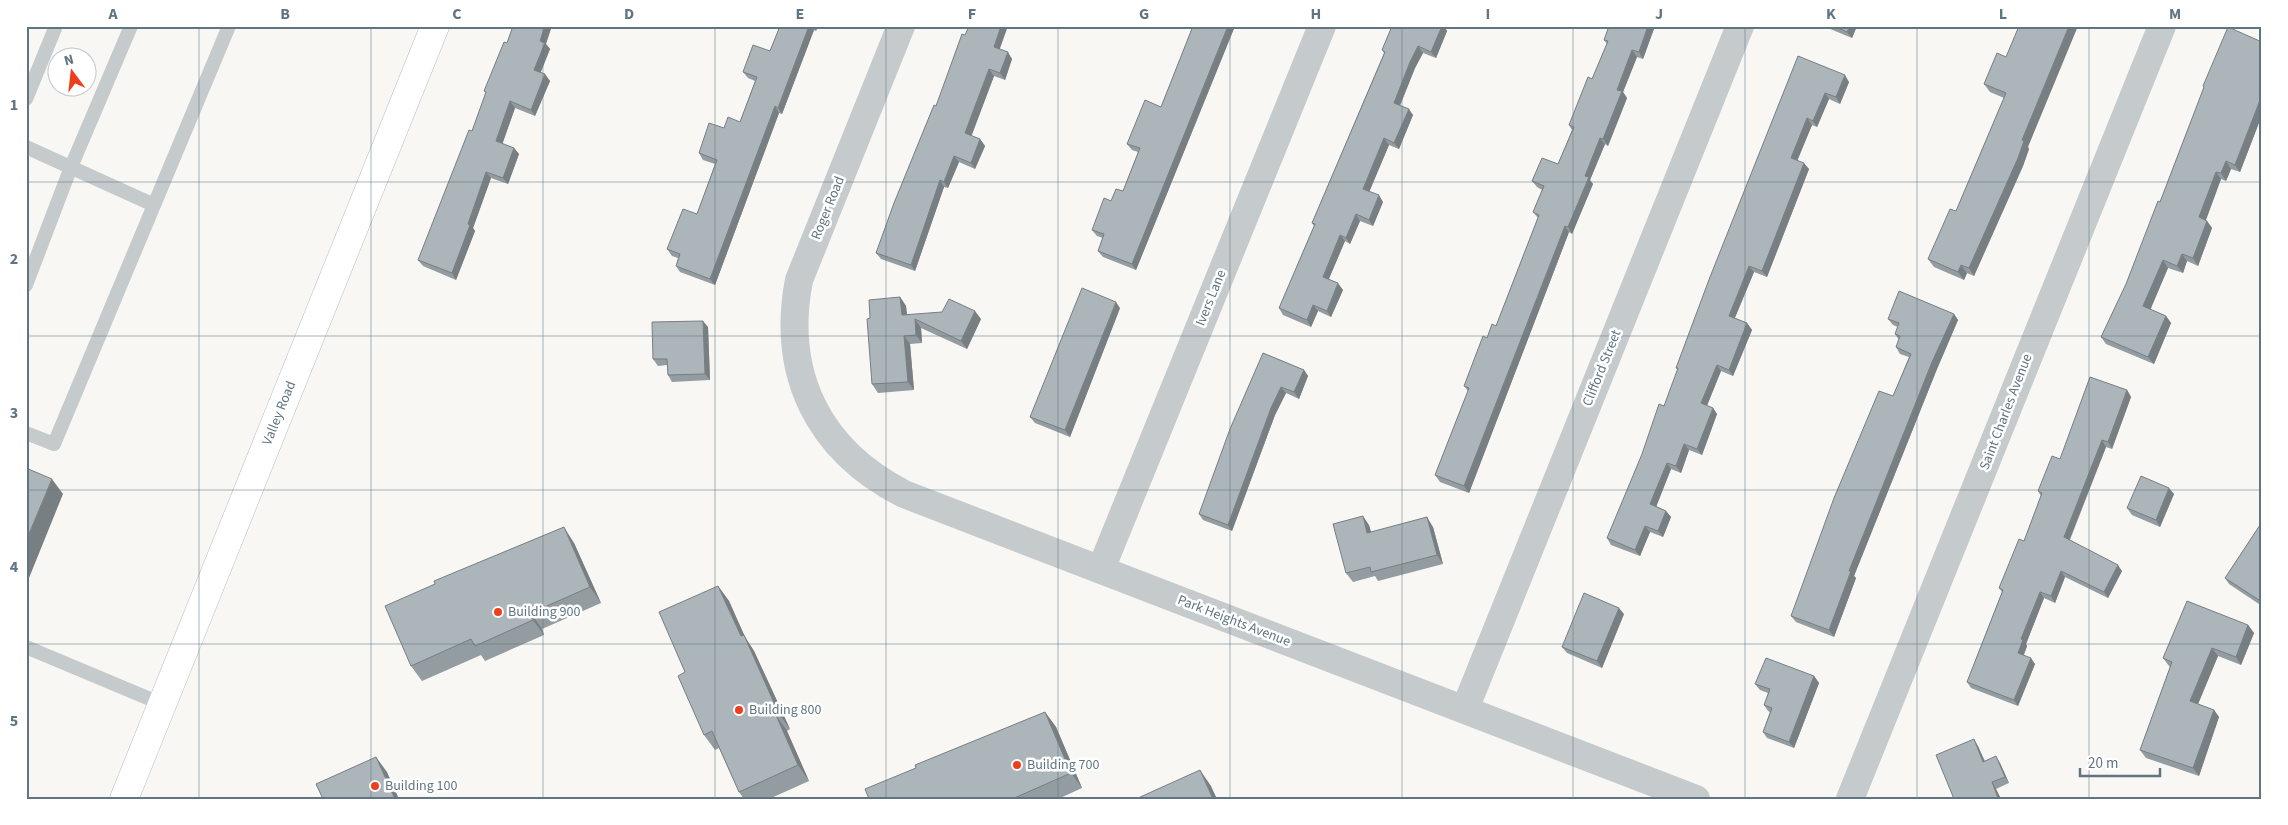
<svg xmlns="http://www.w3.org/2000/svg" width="2288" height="825" font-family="'Source Sans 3',sans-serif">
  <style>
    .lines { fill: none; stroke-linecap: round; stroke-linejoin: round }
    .secondary-casing { stroke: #b7bdc1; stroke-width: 29 }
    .lane { stroke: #c5cacc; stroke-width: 14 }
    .street { stroke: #c5cacc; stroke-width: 28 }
    .secondary { stroke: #fff; stroke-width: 28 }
    .wall { fill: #939ca0 }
    .shaded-wall { fill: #787f82 }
    .building { fill: #abb5ba; stroke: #787f82 }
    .grid { fill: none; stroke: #607581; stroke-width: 1; stroke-opacity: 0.55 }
    .poi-dot { fill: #ee3e1d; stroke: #fff; stroke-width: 2 }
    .labels { text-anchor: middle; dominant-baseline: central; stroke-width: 5; stroke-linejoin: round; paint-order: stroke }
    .street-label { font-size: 14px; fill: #607581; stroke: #fff }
    .poi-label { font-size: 14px; fill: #607581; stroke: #fff; text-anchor: start }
    .neatline { fill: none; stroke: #607581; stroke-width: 2 }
    .grid-label { font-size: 16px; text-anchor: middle; font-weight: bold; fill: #607581 }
  </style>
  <rect width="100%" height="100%" fill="#f8f7f4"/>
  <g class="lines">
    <g class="secondary-casing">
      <g id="secondary">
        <path id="s1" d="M124 799 435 26"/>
      </g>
    </g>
    <path class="lane" d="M26 99 56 26
      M26 147 154 205
      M26 285 71 167 131 26
      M26 433 54 444 229 26
      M26 647 162 704"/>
    <path class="street" d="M901 26 799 280C781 374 818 450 904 494L1696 799
      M1101 569 1322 26
      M1465 709 1740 26
      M1850 799 2162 26"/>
    <use href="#secondary" class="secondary"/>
  </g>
  <path class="wall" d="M780 26H818L816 31 814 30 782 114 779 113 715 285 680 272 676 266 678 258 672 256 667 249 697 214 715 164 703 160 699 153 724 128 740 122 755 81 748 78 743 72 770 51Z
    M1193 26H1235L1136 270 1103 257 1098 251 1103 238 1097 236 1092 230 1111 201 1123 191 1138 152 1132 150 1127 144 1161 107Z
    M1392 26H1444L1447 31 1436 58 1423 53 1415 68 1400 106 1413 115 1399 149 1389 145 1369 191 1383 202 1373 226 1360 221 1350 244 1345 241 1329 279 1343 290 1331 317 1318 311 1311 327 1283 315 1279 308 1314 226 1312 223 1384 53 1382 50Z
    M1655 26 1643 59 1637 57 1623 92 1627 98 1608 146 1605 144 1590 180 1593 184 1572 234 1569 232 1469 493 1440 482 1435 475 1468 391 1464 386 1487 338 1496 326 1538 218 1533 212 1542 190 1537 187 1532 181 1558 164 1572 130 1569 125 1592 79 1607 44 1604 40Z
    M1823 26H1857L1852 38Z
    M2262 42V115L2240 172 2231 169 2226 181 2221 179 2206 220 2207 221 2212 228 2198 266 2187 261 2183 273 2168 268 2150 309 2166 316 2171 323 2154 364 2106 344 2101 337 2126 284 2160 202 2204 88 2203 86Z
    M507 43 546 44 550 49 540 73 550 81 535 116 515 108 502 144 514 148 519 154 508 184 491 178 473 228 475 231 456 280 423 266 418 260 472 131 486 93 484 91Z
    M1000 49 1012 59 1005 80 994 76 971 136 980 139 985 146 975 169 959 162 948 188 944 187 915 271 881 259 876 253 936 106Z
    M1798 56 1849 82 1840 104 1829 99 1817 127 1812 125 1797 160 1809 169 1767 277 1754 272 1735 318 1747 323 1752 330 1733 376 1721 371 1707 406 1713 408 1717 414 1702 455 1689 450 1681 473 1671 469 1656 506 1666 511 1671 517 1663 537 1650 532 1640 556 1611 545 1607 538 1664 406 1678 370 1676 368Z
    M2006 57 2028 147 2029 149 2023 166 1974 276 1967 273 1964 280 1934 267 1928 259 1956 211 2004 98 1990 92 1984 84Z
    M900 297 906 306 907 315 981 319 967 349 921 328 922 343 910 344 914 390 878 393 872 384 870 318Z
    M1120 308 1070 437 1035 423 1030 417Z
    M1954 314 1958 320 1937 369 1854 576 1856 578 1834 637 1796 622 1791 616 1893 396 1909 357 1900 354 1896 347 1899 340 1895 334 1898 327 1893 325 1888 319Z
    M708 327 710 380 672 382 668 375 667 365 658 366 653 359Z
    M1263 353 1304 370 1308 376 1299 399 1286 393 1275 415 1232 531 1203 520 1199 514Z
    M2127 390 2131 397 2112 449 2106 447 2070 540 2122 571 2108 598 2065 577 2055 603 2044 598 2026 644 2027 646 2024 655 2035 664 2018 706 1971 688 1967 682 2002 592 1999 588 2024 541 2041 496 2038 491 2060 459Z
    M2174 494 2160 527 2132 515 2127 508Z
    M2262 522V606L2229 584 2225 578Z
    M1369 525 1371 532 1433 527 1443 564 1378 581 1375 576 1353 582 1346 573Z
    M574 543 601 603 542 629 544 635 485 661 481 655 422 681 411 666Z
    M718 586 729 601 745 637 754 651 790 729 787 731 809 781 769 799H744L739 792 719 748 715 750 704 735 685 672Z
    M1624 614 1602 668 1567 653 1562 647Z
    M2248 625 2254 633 2241 665 2218 656 2198 704 2214 710 2219 717 2199 776 2146 758 2140 750 2170 667 2169 666 2163 658Z
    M1814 676 1819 683 1794 748 1767 738 1763 732 1770 712 1768 711 1764 705 1768 693 1760 690 1755 684Z
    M1045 712 1056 727 1082 788 1058 799H869Z
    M1978 746 1985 761 2000 763 2009 783 1996 789 2001 799H1954Z"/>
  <path class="shaded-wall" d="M545 26H552L546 44 550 49 539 77 534 70 540 41Z
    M809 26H812L814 30 782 114 778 108Z
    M813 26H818L816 31Z
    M1001 26H1008L998 54 994 47Z
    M1228 26H1235L1136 270 1132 264Z
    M1442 26H1444L1447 31 1436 58 1431 52Z
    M1648 26H1655L1643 59 1639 52Z
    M1850 26H1857L1852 38 1847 32Z
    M2069 26H2078L2028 147 2029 149 2023 166 1974 276 1969 268Z
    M1418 46 1423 53 1415 68 1398 110 1394 103 1410 62Z
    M1632 50 1637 57 1623 92 1627 98 1608 146 1603 139 1617 90Z
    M1008 52 1012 59 1005 80 1000 73Z
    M989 69 994 76 970 140 965 133Z
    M545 74 550 81 535 116 531 110Z
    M1845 75 1849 82 1840 104 1836 97Z
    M1825 93 1829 99 1817 127 1813 121Z
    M2262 95V115L2240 172 2235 165Z
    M510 101 515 108 501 148 496 141Z
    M775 106 779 113 715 285 710 279Z
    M1409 109 1413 115 1399 149 1394 143Z
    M1807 118 1812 125 1796 164 1791 158Z
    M1384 138 1389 145 1368 195 1363 189Z
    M1600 138 1605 144 1590 180 1593 184 1572 234 1568 227 1585 176Z
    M980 139 985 146 975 169 971 163Z
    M514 148 519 154 508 184 503 178Z
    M954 156 959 162 948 188 944 182Z
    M2226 161 2231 169 2226 181 2221 173Z
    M1804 163 1809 169 1767 277 1762 271Z
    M486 172 491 178 473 228 475 231 456 280 452 273 468 224Z
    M2216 172 2221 179 2204 225 2199 217Z
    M940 180 944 187 915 271 911 265Z
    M1379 195 1383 202 1373 226 1369 220Z
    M1356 214 1360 221 1350 244 1346 238Z
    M2207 221 2212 228 2198 266 2193 258Z
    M1565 226 1569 232 1469 493 1464 486Z
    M1340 235 1345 241 1327 283 1323 277Z
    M2182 254 2187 261 2183 273 2177 266Z
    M2163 260 2168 268 2149 313 2143 306Z
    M1961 265 1967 273 1964 280 1958 272Z
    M1749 266 1754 272 1733 322 1729 316Z
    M1338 283 1343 290 1331 317 1327 311Z
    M900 297 906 306 908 324 902 315Z
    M1116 302 1120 308 1070 437 1065 430Z
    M1313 305 1318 311 1311 327 1307 320Z
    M975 311 981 319 967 349 961 341Z
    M1954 314 1958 320 1937 369 1854 576 1856 578 1834 637 1829 630 1849 571 1932 362Z
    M2166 316 2171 323 2154 364 2148 357Z
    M915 319 921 328 922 343 916 335Z
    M703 321 708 327 710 380 705 374Z
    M1747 323 1752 330 1733 376 1729 370Z
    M904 336 910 344 914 390 908 382Z
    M1717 365 1721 371 1705 410 1701 403Z
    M1304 370 1308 376 1299 399 1294 392Z
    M1281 387 1286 393 1275 415 1232 531 1228 525 1271 408Z
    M2127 390 2131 397 2112 449 2108 442Z
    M1713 408 1717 414 1702 455 1697 449Z
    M2102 440 2106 447 2068 543 2064 537Z
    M1684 444 1689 450 1681 473 1676 466Z
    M1667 463 1671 469 1655 510 1650 504Z
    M52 479 63 494 29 578 26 574V541Z
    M2169 488 2174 494 2160 527 2156 520Z
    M1666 511 1671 517 1663 537 1658 531Z
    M1363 516 1369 525 1374 543 1367 533Z
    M1427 517 1433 527 1443 564 1437 555Z
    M1645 526 1650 532 1640 556 1635 550Z
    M564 527 574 543 601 603 590 587Z
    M2118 565 2122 571 2108 598 2104 592Z
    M2061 571 2065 577 2055 603 2051 596Z
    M718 586 729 601 745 637 754 651 790 729 779 714 741 636Z
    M2040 592 2044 598 2026 644 2027 646 2022 659 2018 653 2021 639Z
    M2262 595V604L2259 600Z
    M1619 608 1624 614 1602 668 1597 661Z
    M531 613 542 629 544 635 533 620Z
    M2248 625 2254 633 2241 665 2236 657Z
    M2212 648 2218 656 2196 709 2190 701Z
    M2031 658 2035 664 2018 706 2014 700Z
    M1814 676 1819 683 1794 748 1789 742Z
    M2214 710 2219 717 2199 776 2193 768Z
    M1045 712 1056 727 1082 788 1071 773Z
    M776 715 787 731 809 781 798 765Z
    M1974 739 1978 746 1987 768 1983 762Z
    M1996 756 2000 763 2009 783 2005 777Z
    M376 757 387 772 399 799H395Z
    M1200 770 1211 786 1217 799H1213Z
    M1992 782 1996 789 2001 799H1999L1998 798Z"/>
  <path class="building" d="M513 26H545L540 41 545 43 534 70 545 74 531 110 510 101 496 141 514 148 503 178 486 172 468 224 470 225 452 273 418 260 469 130 472 131 486 92 484 91 504 42 507 43Z
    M780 26H809L778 108 775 106 710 279 676 266 680 254 667 249 683 209 697 214 717 160 699 153 709 123 724 128 728 117 740 122 757 77 743 72 753 45 770 51Z
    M969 26H1001L994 47 1008 52 1000 73 989 69 965 133 980 139 971 163 954 156 944 182 940 180 911 265 876 253 894 203 934 105 936 106 962 34 965 35Z
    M1193 26H1228L1132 264 1098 251 1104 234 1092 230 1104 198 1111 201 1116 189 1123 191 1140 148 1127 144 1145 100 1161 107Z
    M1392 26H1442L1431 52 1418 46 1410 62 1394 103 1409 109 1394 143 1384 138 1363 189 1379 195 1369 220 1356 214 1346 238 1340 235 1323 277 1338 283 1327 311 1313 305 1307 320 1279 308 1315 224 1312 223 1385 52 1382 50Z
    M1609 26H1648L1639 52 1632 50 1617 90 1622 91 1603 139 1600 138 1585 176 1589 177 1568 227 1565 226 1464 486 1435 475 1469 388 1464 386 1483 336 1487 338 1492 324 1496 326 1539 215 1533 212 1544 186 1532 181 1542 158 1558 164 1574 127 1569 125 1588 77 1592 79 1608 41 1604 40Z
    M1834 26H1850L1847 32Z
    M2019 26H2069L2022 140 2024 141 2018 158 1969 268 1961 265 1958 272 1928 259 1950 209 1956 211 2006 93 1984 84 1997 53 2006 57Z
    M2228 27 2262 42V84L2259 89 2262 91V95L2235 165 2226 161 2221 173 2216 172 2199 217 2207 221 2193 258 2182 254 2177 266 2163 260 2143 306 2166 316 2148 357 2101 337 2126 284 2158 201 2160 202 2204 87 2203 86Z
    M1798 56 1845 75 1836 97 1825 93 1813 121 1807 118 1791 158 1804 163 1762 271 1749 266 1729 316 1747 323 1729 370 1717 365 1701 403 1713 408 1697 449 1684 444 1676 466 1667 463 1650 504 1666 511 1658 531 1645 526 1635 550 1607 538 1642 454 1659 404 1664 406 1678 368H1676L1710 277Z
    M1082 288 1116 302 1065 430 1030 417Z
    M1899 291 1954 314 1932 362 1849 571H1851L1829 630 1791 616 1834 498 1879 391 1893 396 1911 354 1896 347 1900 336 1895 334 1899 323 1888 319Z
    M900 297 902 315 942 312 949 299 975 311 961 341 915 319 916 335 904 336 908 382 872 384 867 319 870 318 869 300Z
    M703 321 705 374 668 375 667 359H653L652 322Z
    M1263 353 1304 370 1294 392 1281 387 1271 408 1228 525 1199 514 1230 429Z
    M2090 377 2127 390 2108 442 2102 440 2064 537 2118 565 2104 592 2061 571 2051 596 2040 592 2021 639 2023 640 2018 653 2031 658 2014 700 1967 682 2003 590 1999 588 2019 539 2024 541 2042 493 2038 491 2052 456 2060 459Z
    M26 468 52 479 26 541Z
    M2141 476 2169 488 2156 520 2127 508Z
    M1363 516 1367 533 1427 517 1437 555 1371 572 1370 567 1346 573 1333 524Z
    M2262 522V595L2259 600 2225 578Z
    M564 527 590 587 531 613 533 620 475 646 471 639 411 666 385 606 435 584 434 581Z
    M718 586 741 636 744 635 779 714 776 715 798 765 739 792 712 731 704 735 678 676 685 672 659 612Z
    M1584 593 1619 608 1597 661 1562 647Z
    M2187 601 2248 625 2236 657 2212 648 2190 701 2214 710 2193 768 2140 750 2172 662 2163 658Z
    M1766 658 1814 676 1789 742 1763 732 1772 708 1764 705 1770 689 1755 684Z
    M1045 712 1071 773 1012 799H869L865 789 916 768 915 765Z
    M1974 739 1983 762 1996 756 2005 777 1992 782 1998 798 1995 799H1954L1936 755Z
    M376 757 395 799H323L316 784Z
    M1200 770 1213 799H1138V798Z"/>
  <path class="grid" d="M199 26V799M371 26V799M543 26V799M715 26V799M886 26V799M1058 26V799M1230 26V799M1402 26V799M1573 26V799M1745 26V799M1917 26V799M2089 26V799M26 182H2262M26 336H2262M26 490H2262M26 644H2262"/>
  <g class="poi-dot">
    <circle cx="498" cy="612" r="5"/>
    <circle cx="739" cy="710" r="5"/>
    <circle cx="1017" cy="765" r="5"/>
    <circle cx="375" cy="786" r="5"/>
  </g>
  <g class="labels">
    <g class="street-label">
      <text transform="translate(828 208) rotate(-68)">Roger Road</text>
      <text transform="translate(1211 298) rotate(-68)">Ivers Lane</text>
      <text transform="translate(1602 368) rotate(-68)">Clifford Street</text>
      <text transform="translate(2006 412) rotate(-69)">Saint Charles Avenue</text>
      <text stroke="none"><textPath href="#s1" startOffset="416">Valley Road</textPath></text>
      <text transform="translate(1234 621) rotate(21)">Park Heights Avenue</text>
    </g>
    <g class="poi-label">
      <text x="508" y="612">Building 900</text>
      <text x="749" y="710">Building 800</text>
      <text x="1027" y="765">Building 700</text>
      <text x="385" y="786">Building 100</text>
    </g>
  </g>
  <rect width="2288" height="825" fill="none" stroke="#ffffff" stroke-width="55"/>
  <g transform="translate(72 72) rotate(345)"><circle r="24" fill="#ffffff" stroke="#bfc8cd"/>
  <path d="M0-4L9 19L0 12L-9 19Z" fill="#ee3e1d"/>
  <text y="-8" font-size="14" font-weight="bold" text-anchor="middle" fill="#607581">N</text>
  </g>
  <path d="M2080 768v8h80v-8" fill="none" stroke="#607581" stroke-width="2.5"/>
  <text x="2088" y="768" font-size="15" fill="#607581" stroke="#ffffff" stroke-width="4" paint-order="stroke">20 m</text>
  <rect x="28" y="28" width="2232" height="770" class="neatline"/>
  <g class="grid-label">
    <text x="113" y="19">A</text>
    <text x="285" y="19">B</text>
    <text x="457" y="19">C</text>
    <text x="629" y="19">D</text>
    <text x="800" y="19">E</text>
    <text x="972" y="19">F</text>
    <text x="1144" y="19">G</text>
    <text x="1316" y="19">H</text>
    <text x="1488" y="19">I</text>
    <text x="1659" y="19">J</text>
    <text x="1831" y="19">K</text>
    <text x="2003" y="19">L</text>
    <text x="2175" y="19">M</text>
    <text x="14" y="110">1</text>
    <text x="14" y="264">2</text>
    <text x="14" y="418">3</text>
    <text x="14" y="572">4</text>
    <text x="14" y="726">5</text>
  </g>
</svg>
